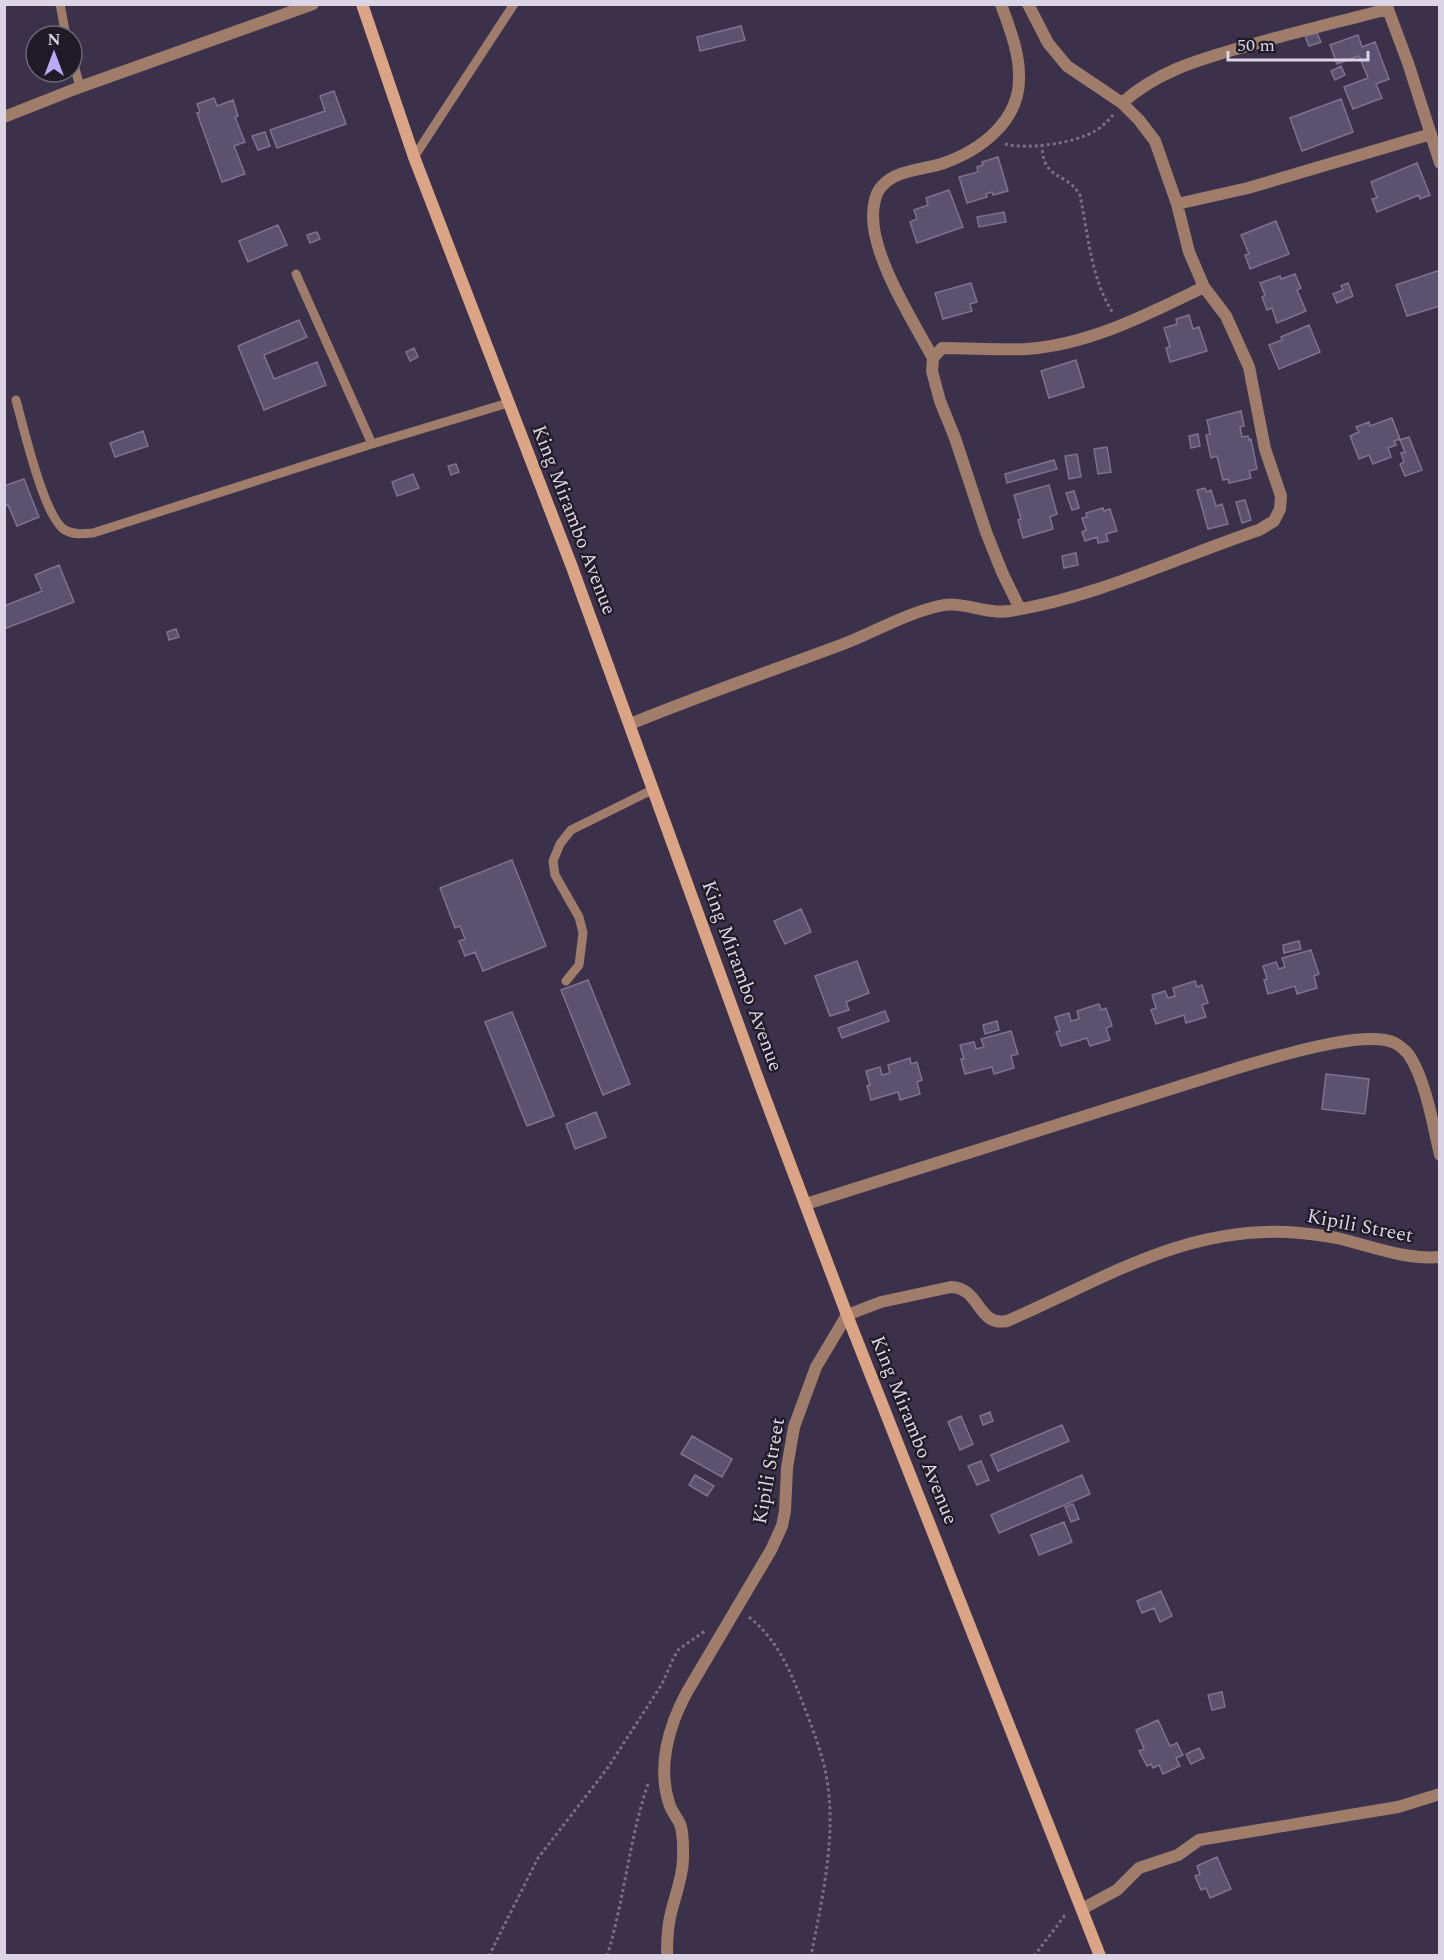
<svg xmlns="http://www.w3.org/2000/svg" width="1444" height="1960" font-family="Spectral,serif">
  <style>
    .building { fill: #5a526e; stroke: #7b7390; stroke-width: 1.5 }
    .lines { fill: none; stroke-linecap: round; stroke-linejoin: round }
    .path { stroke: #786f84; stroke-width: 3; stroke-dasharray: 3 3; stroke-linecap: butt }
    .service { stroke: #9f7d6a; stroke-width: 9 }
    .minor { stroke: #9f7d6a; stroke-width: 12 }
    .secondary { stroke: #daa485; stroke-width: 12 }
    .labels { text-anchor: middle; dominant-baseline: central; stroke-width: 4.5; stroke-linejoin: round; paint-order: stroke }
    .street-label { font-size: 20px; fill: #dad4e4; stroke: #201c27 }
  </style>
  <rect width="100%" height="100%" fill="#3c314a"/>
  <path class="building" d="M741 26 745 40 700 51 697 37Z
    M1317 33 1321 42 1309 46 1305 36Z
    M1358 35 1362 47 1375 42 1389 79 1376 84 1382 98 1353 109 1344 87 1368 78 1359 56 1337 64 1330 45Z
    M1341 66 1345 75 1335 80 1331 71Z
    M334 91 346 124 277 148 270 130 325 111 320 96Z
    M214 98 217 106 233 100 238 116 235 117 245 142 234 146 245 174 222 182 197 113 200 112 197 104Z
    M1341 99 1353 132 1302 151 1290 118Z
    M265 132 270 146 258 150 252 136Z
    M998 157 1008 191 993 195 992 192 986 194 987 197 967 203 959 177 978 172 977 167 983 165 982 162Z
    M1417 163 1430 195 1420 199 1419 195 1377 212 1372 199 1377 198 1371 182Z
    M949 190 963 227 917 243 910 222 917 219 914 210 928 205 926 198Z
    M1004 212 1006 222 979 227 977 217Z
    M1276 221 1289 254 1250 269 1245 255 1249 254 1241 235Z
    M278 225 287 245 248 262 239 241Z
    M317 232 320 239 310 243 307 235Z
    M1440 270V306L1407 316 1396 285Z
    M1295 274 1301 288 1297 290 1306 311 1277 323 1272 308 1267 310 1262 297 1265 295 1260 283 1280 276 1281 279Z
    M971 283 977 302 970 304 972 311 943 319 935 293Z
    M1348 283 1353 296 1337 303 1333 294 1343 290 1341 286Z
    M1189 315 1193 329 1199 327 1207 351 1170 362 1166 348 1170 347 1164 328 1177 324 1176 319Z
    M299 320 307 337 264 355 274 379 317 362 326 385 264 410 238 346Z
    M1309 325 1320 352 1279 369 1269 345 1282 340 1281 337Z
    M414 348 418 357 410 361 406 352Z
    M1076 360 1084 387 1049 398 1041 371Z
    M1241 411 1244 426 1240 427 1242 437 1248 436 1249 440 1251 439 1257 469 1249 471 1251 478 1229 483 1228 479 1223 480 1217 456 1211 458 1206 435 1210 434 1207 420Z
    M1392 418 1400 439 1394 441 1396 445 1388 448 1391 457 1373 464 1369 455 1359 459 1350 436 1359 432 1356 427 1369 422 1370 426Z
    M143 431 148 446 115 457 110 443Z
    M1198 434 1200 446 1191 448 1189 436Z
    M1409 437 1422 470 1405 476 1400 464 1404 462 1401 453 1405 452 1400 440Z
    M1107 447 1111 472 1098 474 1094 449Z
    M1077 454 1081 477 1069 479 1065 456Z
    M1054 460 1057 469 1007 483 1005 474Z
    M456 464 459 472 451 475 448 466Z
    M413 474 419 488 397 496 392 482Z
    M24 479 39 517 17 526 8 505 4 506V486Z
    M1049 485 1057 514 1050 517 1053 529 1023 538 1018 520 1021 519 1014 495Z
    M1205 488 1207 492 1211 490 1216 506 1222 504 1228 524 1208 529 1197 490Z
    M1074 491 1079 508 1072 510 1066 493Z
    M1245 500 1251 520 1242 523 1236 502Z
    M1103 508 1104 511 1110 509 1117 531 1106 534 1108 541 1098 543 1097 537 1085 541 1082 532 1086 530 1082 518 1087 517 1086 513Z
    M1076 553 1078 565 1064 568 1062 556Z
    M59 565 74 602 4 629V606L42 591 35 575Z
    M176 629 179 637 169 640 167 632Z
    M512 860 546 946 483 971 475 952 465 956 459 941 465 939 460 926 455 928 440 888Z
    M801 909 811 932 785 944 774 921Z
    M1299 941 1301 949 1284 953 1283 945Z
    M1311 950 1319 974 1314 976 1317 988 1297 994 1295 986 1268 994 1264 980 1267 979 1263 966 1276 962 1279 969 1285 967 1282 958Z
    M857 961 869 993 846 1002 849 1010 830 1016 815 976Z
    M588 980 630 1084 603 1095 561 990Z
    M1195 981 1197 987 1202 985 1208 1003 1202 1005 1206 1017 1186 1023 1184 1015 1156 1024 1151 1010 1156 1008 1152 995 1165 991 1168 998 1175 996 1173 988Z
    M1099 1004 1101 1010 1106 1008 1112 1026 1106 1028 1110 1040 1090 1046 1087 1038 1061 1046 1056 1032 1060 1031 1055 1017 1069 1013 1071 1021 1079 1019 1077 1011Z
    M885 1011 889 1021 842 1038 838 1028Z
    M512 1012 554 1116 527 1126 485 1022Z
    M997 1021 999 1030 985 1034 983 1025Z
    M1011 1031 1018 1054 1011 1056 1014 1068 994 1074 992 1067 965 1074 961 1059H964L960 1045 974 1042 976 1049 984 1047 981 1039Z
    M910 1058 911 1064 917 1062 922 1080 917 1082 920 1094 900 1100 898 1092 871 1100 867 1086 870 1085 866 1071 880 1067 882 1075 890 1073 888 1065Z
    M1326 1074 1369 1079 1365 1114 1322 1109Z
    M596 1112 606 1137 575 1149 566 1124Z
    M990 1412 993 1421 983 1425 980 1416Z
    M961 1416 973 1444 960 1450 948 1422Z
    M1062 1425 1069 1441 998 1471 991 1455Z
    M692 1436 732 1459 722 1477 681 1454Z
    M981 1461 989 1480 977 1485 968 1466Z
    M695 1475 714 1486 707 1496 689 1485Z
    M1082 1475 1090 1494 999 1533 991 1515Z
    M1073 1504 1079 1519 1071 1522 1065 1507Z
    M1064 1522 1072 1542 1039 1555 1031 1535Z
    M1161 1591 1172 1616 1160 1622 1154 1608 1142 1613 1137 1601Z
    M1222 1692 1225 1707 1212 1710 1208 1695Z
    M1158 1720 1170 1746 1177 1743 1183 1755 1176 1758 1180 1766 1163 1774 1159 1765 1153 1768 1151 1764 1147 1766 1139 1751 1144 1749 1136 1730Z
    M1199 1748 1204 1758 1191 1764 1186 1754Z
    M1217 1857 1231 1889 1210 1898 1206 1888 1201 1890 1195 1876 1200 1874 1197 1866Z"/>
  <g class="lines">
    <path class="path" d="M1005 144C1028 150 1075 143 1095 131 1102 127 1108 121 1113 115
      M1042 144C1042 181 1066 171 1080 195 1088 234 1091 279 1113 313
      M749 1617C775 1638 788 1665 800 1696 809 1719 818 1742 824 1765 839 1827 823 1894 811 1956
      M489 1956 538 1858 607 1769 662 1684 674 1657 679 1649 705 1631
      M607 1956C625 1898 629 1838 649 1781
      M1034 1956 1066 1914"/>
    <path class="service" d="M60 4 66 36
      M72 57 80 87
      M414 157 514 4
      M296 274 372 444
      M16 400C23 425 44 518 65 530 74 535 84 534 93 533L372 444 508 403
      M566 981 579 965 583 933 579 917 555 875 553 861 560 844 571 830 654 789"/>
    <path class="minor" d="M1386 4 1408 63 1440 163
      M1122 103C1160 69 1203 59 1250 45 1296 32 1342 21 1388 9
      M4 117 80 87 313 4
      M1177 204 1248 188 1431 134
      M933 358C913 321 873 259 873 216 873 207 875 193 882 186 896 170 921 170 941 164 980 151 1021 121 1019 75 1019 51 1009 27 1001 4
      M1020 609 1002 572 986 532 955 438 940 401 932 371 933 358 942 348C969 348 1000 350 1026 349 1089 345 1148 314 1204 287
      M630 724C698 696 768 672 838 646 871 634 904 614 939 606 963 600 985 615 1010 611 1097 597 1176 558 1259 530L1274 521 1280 509 1281 496 1265 449 1249 367 1226 316 1204 287 1189 252 1177 204 1155 141 1139 120 1122 103 1067 66 1048 43 1028 4
      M806 1204 1247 1065C1280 1056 1364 1029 1395 1043 1399 1045 1406 1051 1409 1055 1426 1081 1433 1125 1440 1155
      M1082 1909 1117 1890 1139 1868 1178 1855 1199 1840 1398 1807 1440 1794
      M667 1956C667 1945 667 1934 669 1923 672 1902 682 1883 683 1860 683 1849 684 1834 680 1824 677 1817 671 1811 669 1803 657 1766 669 1725 687 1692L771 1550 782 1526 785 1511 787 1468 794 1427 816 1367 847 1315 881 1302 951 1287C981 1288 977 1327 1007 1321 1101 1281 1179 1228 1287 1232 1303 1233 1321 1235 1337 1238 1371 1246 1404 1260 1440 1257"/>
    <path class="secondary" d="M362 4 414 157 572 567 761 1087 847 1315 1100 1956"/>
  </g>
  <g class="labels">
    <g class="street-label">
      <text transform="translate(574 520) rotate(69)">King Mirambo Avenue</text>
      <text transform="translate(742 976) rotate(70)">King Mirambo Avenue</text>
      <text transform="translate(1360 1226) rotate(11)">Kipili Street</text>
      <text transform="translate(914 1430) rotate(68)">King Mirambo Avenue</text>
      <text transform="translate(769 1471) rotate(-80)">Kipili Street</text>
    </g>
  </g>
  <rect width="1444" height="1960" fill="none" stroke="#dad4e4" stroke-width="12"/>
  <g transform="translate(54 54)"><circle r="28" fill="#201c27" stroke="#6a6673" stroke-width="1.5"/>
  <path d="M0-4.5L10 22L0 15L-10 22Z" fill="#baaaf7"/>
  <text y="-9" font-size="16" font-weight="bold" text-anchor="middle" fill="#dad4e4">N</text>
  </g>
  <path d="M1228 51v9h140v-9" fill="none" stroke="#dad4e4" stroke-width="3"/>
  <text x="1237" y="51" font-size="18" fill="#dad4e4" stroke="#201c27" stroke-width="4.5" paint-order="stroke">50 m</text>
</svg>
